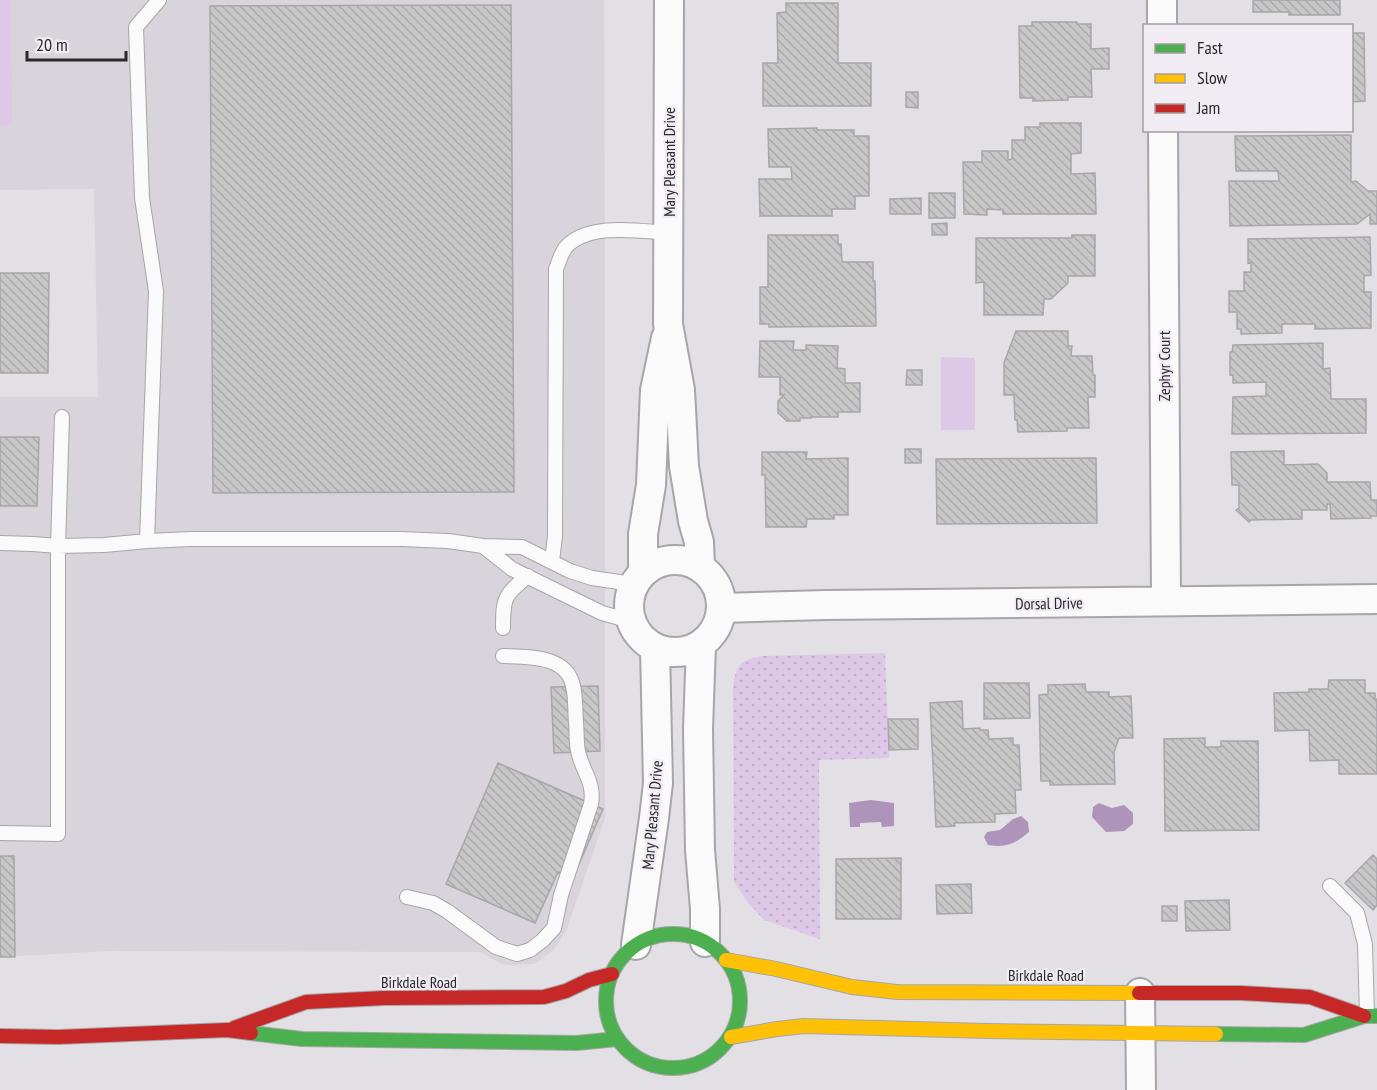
<svg xmlns="http://www.w3.org/2000/svg" width="1377" height="1090" font-family="'PT Sans Narrow',sans-serif">
  <style>
    .built { fill: #d9d3dc }
    .grass { fill: url(#grass-dots) }
    .garden { fill: #dec8e8 }
    .water { fill: #ae94ba }
    .building { fill: url(#building-back-hatch); stroke: #a7a6a8; stroke-width: 1.5 }
    .lines { fill: none; stroke-linecap: round; stroke-linejoin: round }
    .lane-casing { stroke: #a6a5a8; stroke-width: 16 }
    .street-casing { stroke: #a6a5a8; stroke-width: 32 }
    .fast-casing { stroke: #a6a5a8; stroke-width: 16 }
    .slow-casing { stroke: #a6a5a8; stroke-width: 16 }
    .jam-casing { stroke: #a6a5a8; stroke-width: 16 }
    .lane { stroke: #fbfafb; stroke-width: 14 }
    .street { stroke: #fbfafb; stroke-width: 28 }
    .fast { stroke: #4caf50; stroke-width: 14 }
    .slow { stroke: #ffc107; stroke-width: 14 }
    .jam { stroke: #c62828; stroke-width: 14 }
    .labels { text-anchor: middle; dominant-baseline: central; stroke-width: 4.5; stroke-linejoin: round; paint-order: stroke }
    .street-label { font-size: 16px; fill: #29282a; stroke: #f1ecf3 }
  </style>
  <defs>
    <pattern id="grass-dots" width="8" height="8" patternUnits="userSpaceOnUse" patternTransform="scale(1.5)"><rect width="8" height="8" fill="#dec8e8"/><path d="M2 2h.1M6 6h.1" fill="none" stroke="#beacc7" stroke-width="1.8" stroke-linecap="round"/></pattern>
    <pattern id="building-back-hatch" width="6" height="6" patternUnits="userSpaceOnUse" patternTransform="scale(1.5)"><rect width="6" height="6" fill="#c7c7c8"/><path d="M-1 5l2 2M0 0l6 6M5-1l2 2" fill="none" stroke="#ababac"/></pattern>
  </defs>
  <rect width="100%" height="100%" fill="#e2e0e4"/>
  <path class="built" d="M0 0H604L605 284V818L566 931 554 950 534 964 503 965 480 952 109 951 0 957V397H98L94 189 0 190Z"/>
  <path class="grass" d="M885 653 889 758 819 760 820 939 764 920 749 904 734 882 733 686C737 664 739 661 761 656Z"/>
  <path class="garden" d="M0 0H11L12 125 0 126Z
    M941 357 975 358V430H941Z"/>
  <path class="water" d="M871 800 894 803V826L882 827 881 822 860 823V827H850L849 803Z
    M1099 803 1112 808 1124 805 1133 813V824L1124 831 1106 832 1092 817 1093 807Z
    M1021 816 1028 822 1029 832C1015 844 1006 848 988 845L984 837 987 832 1000 830 1013 819Z"/>
  <path class="building" d="M1253 0H1340V15H1289V12H1253Z
    M786 3H838V63H871V106H763V63H778L777 13 786 12Z
    M511 5 514 492 213 493 210 6Z
    M1032 22H1077V24H1091V49L1109 48V69H1091L1092 97H1068V100L1033 101V98H1020L1019 26H1032Z
    M1352 33H1364L1365 101 1352 102Z
    M906 92H918V108L906 107Z
    M1040 123H1081V153L1071 154V174L1095 173 1096 214H1003V210L987 209V215L964 214 963 162H982V151H1008V160L1012 159V140H1025V127H1040Z
    M817 128V130H854V136H869V196H855V209H832V216H760L759 179H792L791 167H769L768 129Z
    M1351 135V182L1356 181 1369 192V191H1377V224H1370V214L1357 224 1230 226 1229 181H1279L1278 171H1236L1235 136Z
    M929 193H955V218H929Z
    M921 198V214H890V199Z
    M947 223V235H932V224Z
    M768 235H838V244H841L842 262H873V281H875L876 326 769 327V324H760V287H768Z
    M1072 235H1095V276H1068V283L1051 299H1044L1043 315H984V282L976 283V238H1072Z
    M1370 237 1371 275 1364 276V292H1371V328L1315 329V324H1282V333L1241 334V329H1237V312H1229V291H1244V272H1251V262L1248 263V239Z
    M0 273H49L48 373H0Z
    M1016 331H1068V346H1072L1071 356H1092L1093 375H1095V397H1088L1089 428H1067V431L1018 432 1017 420H1015L1014 395H1004V363Z
    M760 341H794L793 350H806V345L838 346 837 368 845 369V383H860V412H838V417H811V418H800V421H787L778 413V401L784 395H780V377H759Z
    M1323 343V369L1330 368 1331 399H1366V433L1232 434 1233 397 1266 396V382L1233 383V375H1230V352H1232L1233 345Z
    M907 370H922V385H906Z
    M0 437H39L37 506H0Z
    M905 449H921V463H905Z
    M1284 451V465L1318 464 1327 473V482H1370L1371 500H1377V516H1371V518L1331 519 1330 504H1327V510H1302V519L1251 520 1249 522 1236 510 1239 508V485H1232L1231 452Z
    M762 452H807L806 459 848 458V515H834V519H807L806 527H766L765 475H762Z
    M1096 458 1097 523 937 524 936 459Z
    M1329 680H1365V693H1375V699H1377V774H1339V760L1310 761 1309 730 1275 731 1274 693 1309 692V689H1328Z
    M984 683H1029L1030 718 984 719Z
    M1085 684 1086 692H1109V697L1131 696 1133 738H1119L1114 752 1115 784 1050 785V781H1041L1039 695 1048 694V685Z
    M598 686 600 751 554 753 551 687Z
    M962 701 963 729 980 728V730H988L989 739 1013 738V745H1019L1021 790H1015L1016 813 995 814V822L954 823 955 826 936 827 930 703Z
    M888 719H918V749L889 750Z
    M1205 738V747H1221V741H1258L1259 830 1165 831 1164 739Z
    M498 763 603 809 573 878 558 872 535 923 446 884Z
    M1373 855 1377 859V905L1373 910 1345 883Z
    M0 856H14L15 957H0Z
    M901 858V919H836V859Z
    M971 884 972 913 937 914 936 885Z
    M1229 900 1230 930 1186 931 1185 901Z
    M1162 906H1177V921H1162Z"/>
  <g class="lines">
    <g class="lane-casing">
      <path id="lane" d="M147 541 156 291 142 198 136 27 159 0
        M0 543 33 544 58 546 104 545 147 541 191 539H401L448 541 483 546 522 547 570 571 592 578 633 584
        M483 546 512 569 602 613 630 621
        M552 561 555 536 556 269C559 262 561 253 566 247 589 222 639 231 669 233
        M503 628C503 598 504 595 528 576
        M0 833 58 834V546L62 417
        M1330 886 1357 913 1365 944 1367 1016
        M407 897 433 903 447 911 496 947 517 954 530 950 543 940 554 928 561 895 591 804C595 782 582 771 578 751 576 742 577 732 576 723 575 712 576 698 573 686 567 655 528 657 503 656"/>
    </g>
    <g class="street-casing">
      <path id="street" d="M669 0 668 324 680 390 684 466 693 521 699 542 700 567
        M1162 0V26
        M1163 130 1166 601
        M629 606a46 46 0 1 1 92 0a46 46 0 1 1-92 0Z
        M643 571V534L651 485 655 390 666 338
        M722 608 826 605 1377 599
        M701 645 698 729 700 850 705 909V942
        M636 945 654 818 658 783 655 648
        M1140 993 1141 1090"/>
    </g>
    <g class="fast-casing">
      <path id="fast" d="M606 1001a67 67 0 1 1 134 0a67 67 0 1 1-134 0Z
        M251 1033 302 1039 577 1043 617 1039
        M1216 1034 1304 1035 1364 1016H1377"/>
    </g>
    <g class="slow-casing">
      <path id="slow" d="M726 960 776 969 852 987 897 992 1139 993
        M731 1037 777 1029 804 1026 987 1031 1216 1034"/>
    </g>
    <g class="jam-casing">
      <path id="jam" d="M1139 993H1241L1310 997 1364 1016
        M234 1028 306 1002 384 998 544 997 566 991 589 980 612 974
        M0 1036 59 1037 227 1030 251 1033"/>
    </g>
    <use href="#lane" class="lane"/>
    <use href="#street" class="street"/>
    <use href="#fast" class="fast"/>
    <use href="#slow" class="slow"/>
    <use href="#jam" class="jam"/>
  </g>
  <g class="labels">
    <g class="street-label">
      <text transform="translate(669 162) rotate(-90)">Mary Pleasant Drive</text>
      <text transform="translate(1164 366) rotate(-90)">Zephyr Court</text>
      <text transform="translate(1049 603) rotate(-1)">Dorsal Drive</text>
      <text transform="translate(652 815) rotate(-85)">Mary Pleasant Drive</text>
      <text x="1046" y="975">Birkdale Road</text>
      <text x="419" y="982">Birkdale Road</text>
    </g>
  </g>
  <rect x="1143" y="24" width="210" height="108" fill="#f1ecf3" stroke="#a19ea3" stroke-width="1.5"/>
  <rect x="1155" y="44" width="30" height="9" fill="#4caf50" stroke="#a19ea3" stroke-width="1.5"/>
  <text x="1197" y="54" font-size="18" fill="#29282a">Fast</text>
  <rect x="1155" y="74" width="30" height="9" fill="#ffc107" stroke="#a19ea3" stroke-width="1.5"/>
  <text x="1197" y="84" font-size="18" fill="#29282a">Slow</text>
  <rect x="1155" y="104" width="30" height="9" fill="#c62828" stroke="#a19ea3" stroke-width="1.5"/>
  <text x="1197" y="114" font-size="18" fill="#29282a">Jam</text>
  <path d="M27 51v9h99v-9" fill="none" stroke="#29282a" stroke-width="3"/>
  <text x="36" y="51" font-size="18" fill="#29282a" stroke="#f1ecf3" stroke-width="4.5" paint-order="stroke">20 m</text>
</svg>
